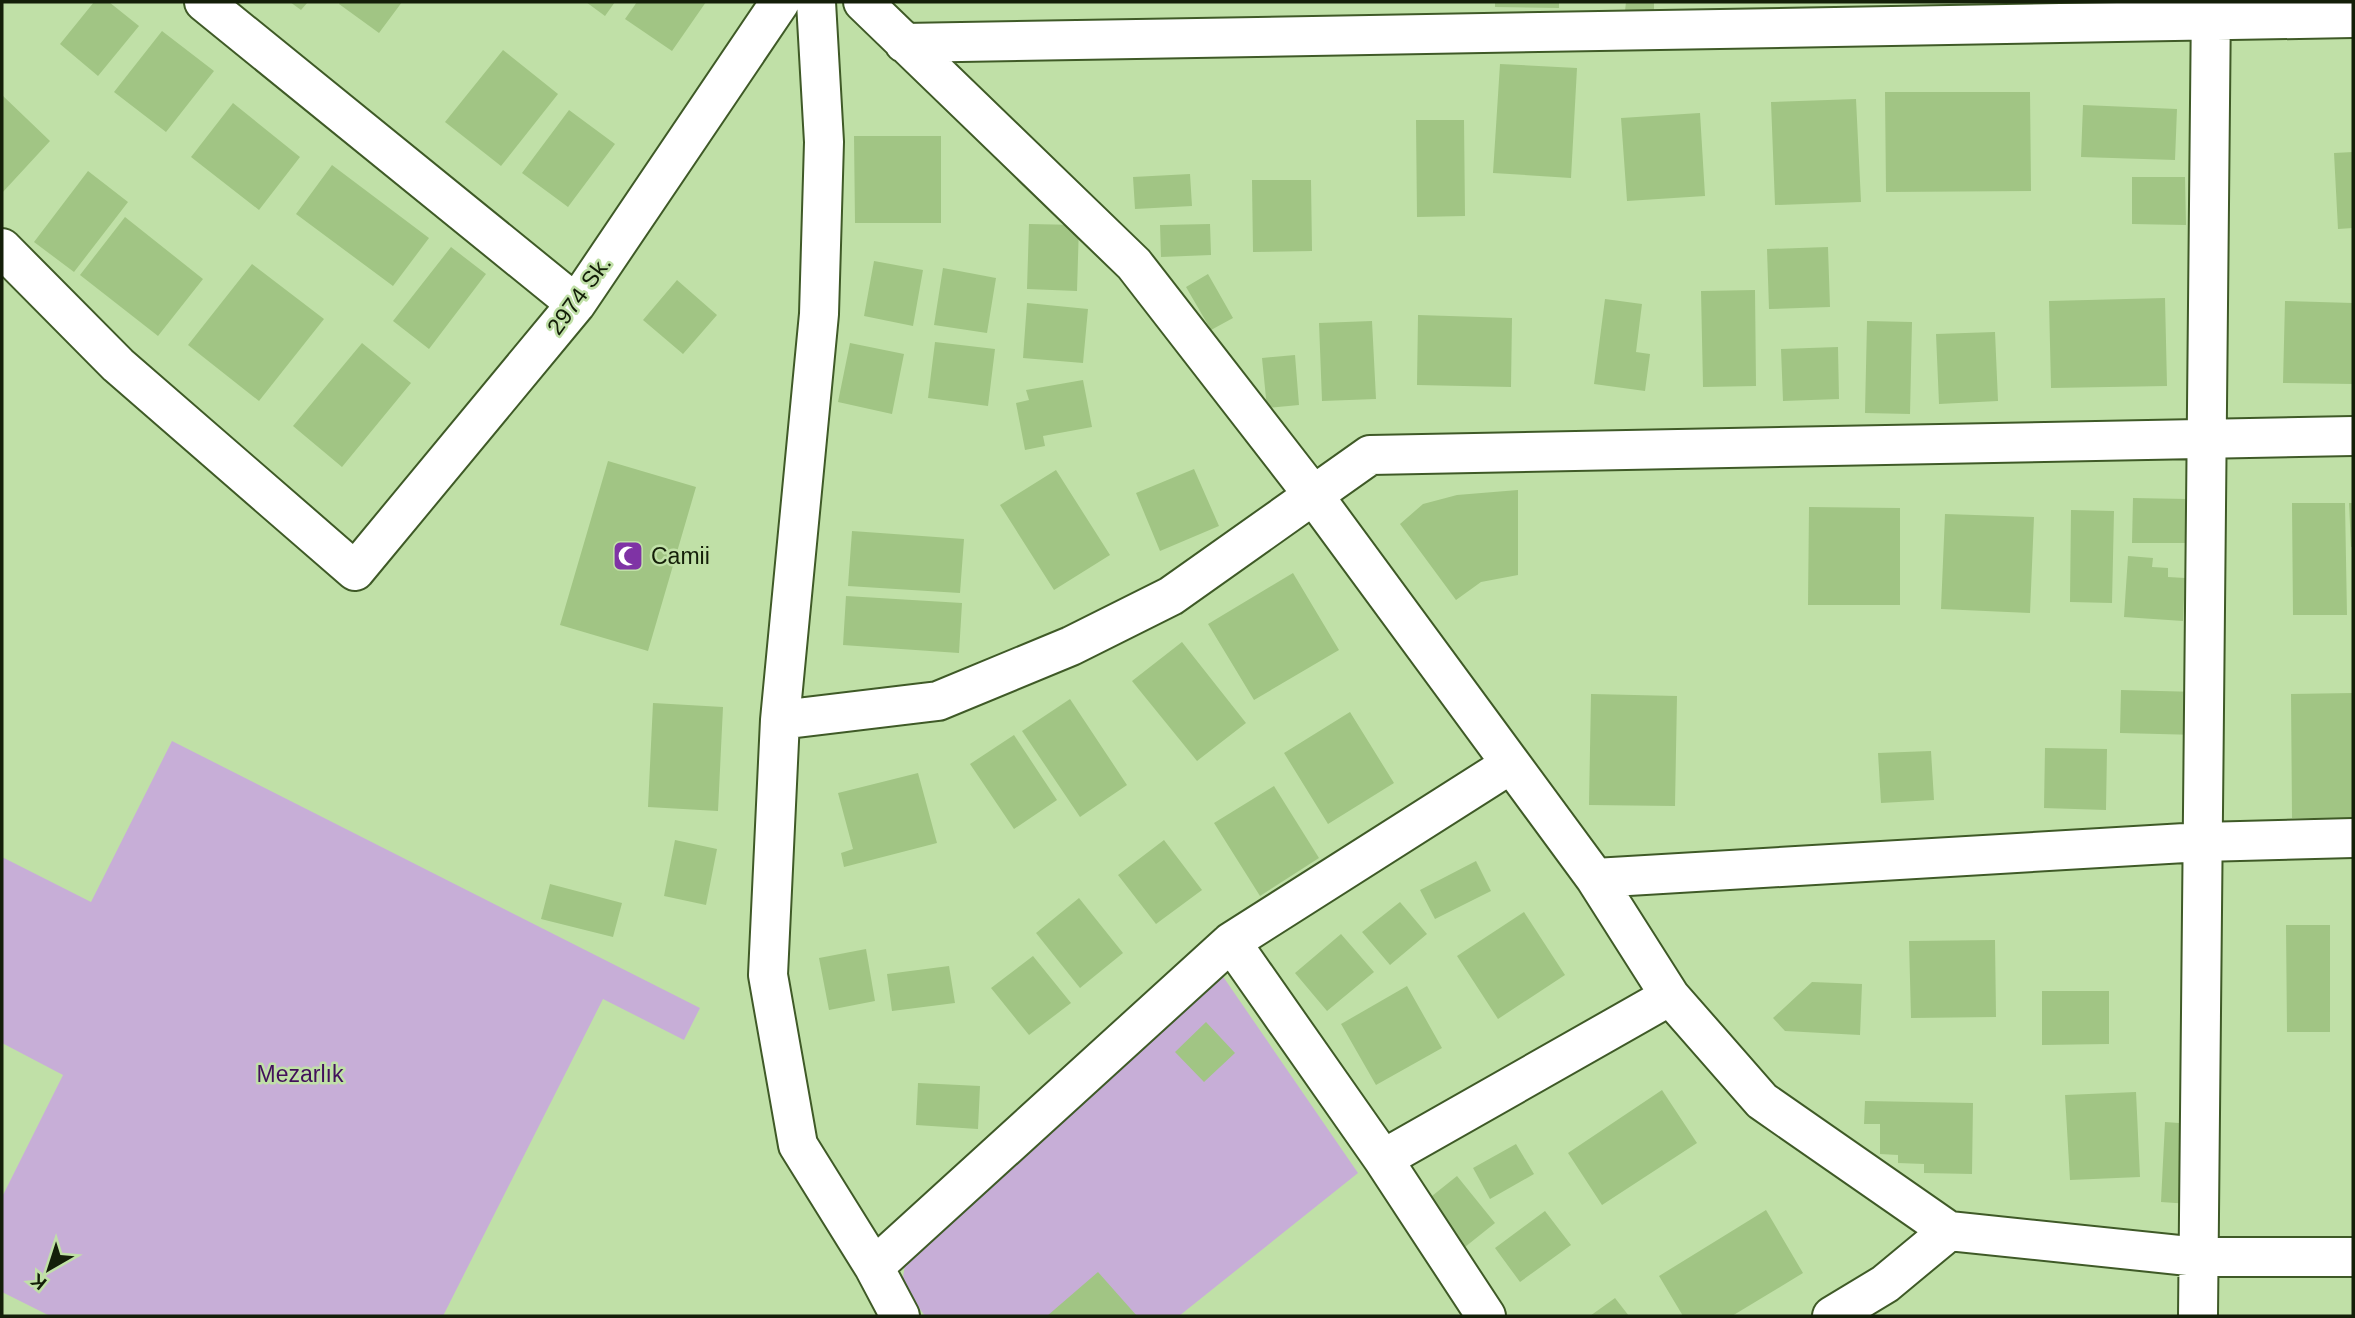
<svg xmlns="http://www.w3.org/2000/svg" width="2355" height="1318" font-family="Arial,sans-serif">
  <style>
    .green { fill: #c7aed7 }
    .building { fill: #a1c584 }
    .lines { fill: none; stroke-linecap: round; stroke-linejoin: round }
    .minor-casing { stroke: #3f5a27; stroke-width: 42 }
    .minor { stroke: #fff; stroke-width: 38 }
    .labels { text-anchor: middle; dominant-baseline: central; stroke-width: 5; stroke-linejoin: round; paint-order: stroke }
    .street-label { font-size: 23px; fill: #141f09; stroke: #c0e0a7 }
    .poi-label { font-size: 23px; fill: #141f09; stroke: #c0e0a7; text-anchor: start }
    .park-label { font-size: 23px; fill: #42105b; stroke: #c0e0a7 }
  </style>
  <rect width="100%" height="100%" fill="#c0e0a7"/>
  <path class="green" d="M172 741 700 1008 684 1040 603 999 443 1316H50L2 1292V1197L63 1075 2 1043V857L91 902Z
    M1222 975 1358 1173 1179 1316H925L902 1284 906 1258Z"/>
  <path class="building" d="M94 2H109L139 26 98 76 60 44Z
    M290 2H308L301 10Z
    M340 2H402L379 33 339 4Z
    M586 2H615L605 16Z
    M637 2H706L672 51 625 19Z
    M1495 2H1559V8L1495 7Z
    M1626 2H1654V12L1625 11Z
    M162 31 214 71 166 132 114 92Z
    M503 50 558 94 501 166 445 122Z
    M1500 64 1577 68 1571 178 1493 173Z
    M1885 92H2030L2031 191 1886 192Z
    M2 95 50 141 2 193Z
    M1856 99 1861 202 1775 205 1771 102Z
    M233 103 300 157 259 210 191 157Z
    M2083 105 2177 109 2175 160 2081 157Z
    M569 110 615 144 568 207 522 173Z
    M1700 113 1705 196 1627 201 1621 118Z
    M1416 120H1464L1465 216 1417 217Z
    M854 136H941V223H855Z
    M2353 152V228L2338 229 2334 153Z
    M332 165 429 238 393 286 296 214Z
    M88 171 128 202 74 272 34 242Z
    M1190 174 1192 206 1135 209 1133 177Z
    M2132 177H2185L2186 225 2132 224Z
    M1252 180H1311L1312 251 1253 252Z
    M125 217 203 279 158 336 80 275Z
    M1029 224 1079 225 1077 291 1027 289Z
    M1210 224 1211 255 1161 257 1160 225Z
    M451 247 486 274 429 349 393 321Z
    M1828 247 1830 307 1769 309 1767 249Z
    M874 261 923 270 913 326 864 316Z
    M252 264 324 319 259 401 188 345Z
    M943 268 996 278 987 333 934 325Z
    M1208 274 1233 318 1211 330 1186 287Z
    M677 280 717 315 683 354 643 320Z
    M1755 290 1756 386 1703 387 1701 291Z
    M2165 298 2167 386 2051 388 2049 301Z
    M1605 299 1642 304 1636 352 1650 354 1645 391 1594 384Z
    M2285 301 2353 303V384L2283 383Z
    M1027 303 1088 309 1083 363 1023 358Z
    M1418 315 1512 318 1511 387 1417 385Z
    M1372 321 1376 399 1322 401 1319 323Z
    M1867 321 1912 322 1910 414 1865 413Z
    M1995 332 1998 401 1939 404 1936 334Z
    M935 342 995 349 988 406 928 398Z
    M362 343 411 383 342 467 293 426Z
    M850 343 904 354 892 414 838 402Z
    M1838 347 1839 399 1783 401 1781 349Z
    M1295 355 1299 405 1267 408 1262 358Z
    M1083 380 1092 427 1043 436 1045 446 1025 450 1016 403 1029 400 1026 390Z
    M608 461 696 487 648 651 560 625Z
    M1194 469 1219 526 1160 551 1136 493Z
    M1056 470 1110 555 1054 590 1000 505Z
    M1518 490V575L1481 582 1456 600 1400 524 1423 504 1457 495Z
    M2133 498 2188 499 2187 543H2132Z
    M2292 503H2345L2347 615H2293Z
    M2349 503H2353V547H2351Z
    M1809 507 1900 508V605H1808Z
    M2071 510 2114 511 2112 603 2070 602Z
    M1945 514 2034 517 2030 613 1941 609Z
    M852 531 964 539 960 593 848 586Z
    M2128 556 2153 558 2152 567 2168 568V577L2185 578 2183 621 2124 617Z
    M1293 573 1339 650 1254 700 1208 624Z
    M846 596 962 603 959 653 843 645Z
    M1182 642 1246 723 1197 761 1132 681Z
    M2121 690 2199 692 2198 735 2120 733Z
    M2353 693V818H2292L2291 694Z
    M1591 694 1677 696 1675 806 1589 805Z
    M1070 699 1127 785 1080 817 1022 731Z
    M653 703 723 707 718 811 648 807Z
    M1350 712 1394 783 1328 824 1284 753Z
    M1014 735 1057 800 1014 829 970 764Z
    M2045 748 2107 749 2106 810 2044 808Z
    M1931 751 1934 800 1881 803 1878 753Z
    M918 773 937 843 844 867 841 853 853 849 838 793Z
    M1274 786 1319 858 1260 896 1214 823Z
    M675 840 717 849 706 905 664 896Z
    M1164 840 1202 890 1156 924 1118 875Z
    M1476 861 1491 891 1435 919 1420 890Z
    M550 884 622 903 613 937 541 919Z
    M1079 898 1123 953 1080 988 1036 933Z
    M1400 902 1427 934 1390 965 1362 932Z
    M1524 912 1565 975 1498 1019 1457 956Z
    M2286 925H2330V1032H2287Z
    M1341 934 1374 972 1327 1011 1295 973Z
    M1995 940 1996 1017 1911 1018 1909 941Z
    M866 949 875 1001 829 1010 819 958Z
    M1033 956 1071 1003 1029 1035 991 988Z
    M949 966 955 1003 892 1011 887 974Z
    M1812 982 1862 984 1860 1035 1785 1031 1773 1018Z
    M1407 986 1442 1048 1376 1085 1341 1024Z
    M2042 991H2109V1044L2042 1045Z
    M1206 1022 1235 1053 1204 1082 1175 1052Z
    M918 1083 980 1086 978 1129 916 1125Z
    M1662 1090 1697 1143 1602 1205 1568 1153Z
    M2136 1092 2140 1177 2070 1180 2065 1095Z
    M1865 1101 1973 1103 1972 1174 1924 1173V1164L1898 1163V1155L1880 1154V1124H1864Z
    M2165 1122 2193 1124 2190 1204 2161 1202Z
    M1516 1144 1534 1174 1490 1199 1473 1168Z
    M1457 1176 1495 1223 1465 1247 1427 1200Z
    M1766 1210 1803 1273 1732 1316H1683L1659 1276Z
    M1545 1211 1571 1245 1520 1282 1495 1248Z
    M1098 1272 1137 1316H1047Z
    M1615 1298 1629 1316H1590Z"/>
  <g class="lines">
    <g class="minor-casing">
      <path id="minor" d="M204 2 576 304
        M816 2 824 142 819 314 780 720 768 975 798 1145 874 1267 900 1316
        M863 2 1134 264 1314 496 1595 878 1670 996 1762 1101 1949 1231 2198 1257H2353
        M904 43 2353 18
        M2 248 118 365 355 571 576 304 780 2
        M780 720 938 701 1071 646 1171 596 1370 455 2353 436
        M1595 878 2202 842 2353 838
        M1231 942 1383 1159 1486 1316
        M1383 1159 1670 996
        M874 1267 1231 942 1511 764
        M1832 1316 1885 1284 1949 1231
        M2198 1316 2211 2"/>
    </g>
    <use href="#minor" class="minor"/>
  </g>
  <defs>
    <g id="mosque-square" transform="scale(1.575)"><rect x="-9" y="-9" width="18" height="18" rx="4" fill="#7f33a5" stroke="#c0e0a7"/><path d="M3.5-4.9A6 6 0 1 0 3.5 4.9A5 5 0 1 1 3.5-4.9Z" fill="#fff"/></g>
  </defs>
  <g fill-rule="evenodd">
    <use href="#mosque-square" x="628" y="556"/>
  </g>
  <g class="labels">
    <g class="street-label">
      <text transform="translate(579 295) rotate(-54)">2974 Sk.</text>
    </g>
    <g class="poi-label">
      <text x="651" y="556">Camii</text>
    </g>
    <g class="park-label">
      <text x="300" y="1074">Mezarlık</text>
    </g>
  </g>
  <rect width="2355" height="1318" fill="none" stroke="#141f09" stroke-width="7"/>
  <g transform="translate(49 1269) rotate(219)" stroke="#c0e0a7" stroke-width="5" paint-order="stroke">
  <path d="M0-5L12 26L0 18L-12 26Z" fill="#141f09"/>
  <text y="-10" font-size="19" font-weight="bold" text-anchor="middle" fill="#141f09">K</text>
  </g>
</svg>
